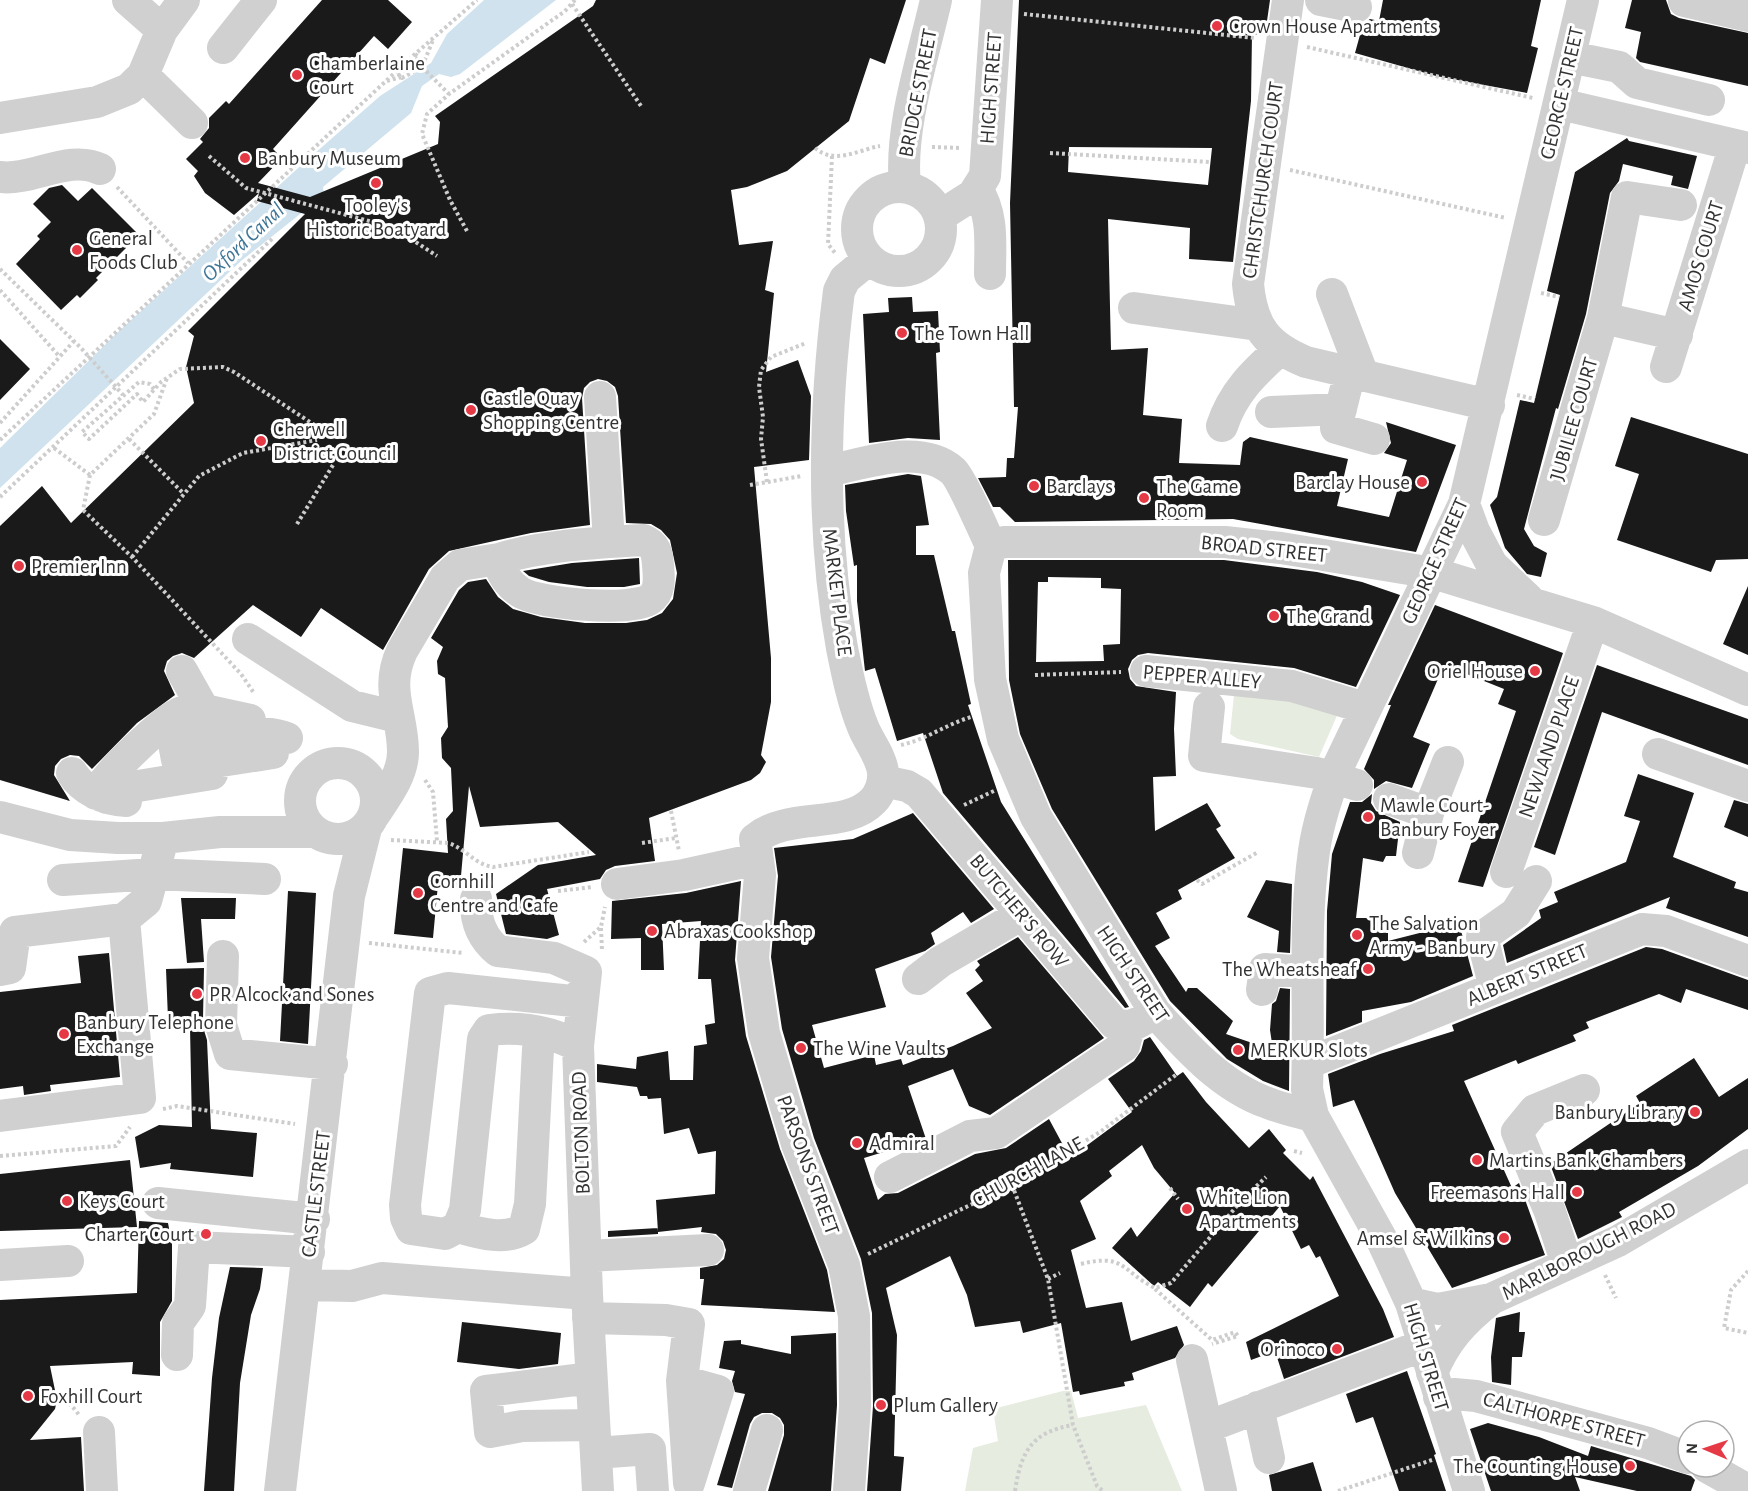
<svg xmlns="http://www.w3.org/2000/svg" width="1748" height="1491" font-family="'Alegreya Sans',sans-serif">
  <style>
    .green { fill: #e6ecdf }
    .water { fill: #cfe2ee }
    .building { fill: #1a1a1a; fill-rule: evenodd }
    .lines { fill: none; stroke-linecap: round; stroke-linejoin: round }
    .path { stroke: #cdcdcd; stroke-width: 4; stroke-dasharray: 3 3; stroke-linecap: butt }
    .minor { stroke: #d0d0d0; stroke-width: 32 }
    .poi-dot { fill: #e63946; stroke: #fff; stroke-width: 2 }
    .labels { text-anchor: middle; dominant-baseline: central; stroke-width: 6; stroke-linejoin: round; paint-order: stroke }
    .poi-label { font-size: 21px; fill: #333; stroke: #fff; text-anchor: start }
    .street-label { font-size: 21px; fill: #333; stroke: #fff }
    .water-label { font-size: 22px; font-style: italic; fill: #3f7597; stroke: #fff }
  </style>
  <rect width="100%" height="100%" fill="#fff"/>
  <path class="green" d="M1235 685 1342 704 1319 757 1238 739 1230 734Z
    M1063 1391H1071L1078 1418 1146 1405 1182 1491H965L973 1448 998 1441 993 1409Z"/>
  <path class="water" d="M484 0H556L460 74 451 77 439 74 422 86 411 113 323 187 324 195 241 261 0 488V448L118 332 297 169 380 96 431 63 447 34Z"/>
  <path class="building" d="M322 0H388L412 22 388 49 374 36 273 149 282 158 258 183 310 197 438 144 440 122 435 116 593 6 596 0H906L885 64 870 58 849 121 787 171 747 187 731 190 739 245 773 241 765 290 774 293 766 372 798 360 811 396 809 460 754 467 771 658V702L761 755 766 762 760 773 751 780 649 818 655 861 615 866 606 870 600 879 547 889 559 935 547 939 506 934 496 894 538 865 596 855 558 822 480 827 469 786 460 887 438 884 433 938 394 934 403 848 448 853 446 819 453 811 451 768 442 758 441 738 448 727 445 678 438 674 437 661 443 647 431 638 459 590 468 582 486 579 498 597 513 609 541 617 585 623H626L647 620 662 613 673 599 677 573 670 540 661 530 651 524 626 523 618 396 615 387 607 381 598 379 590 382 584 388 582 398 590 525 531 533 449 551 429 569 383 650 321 608 301 637 253 605 194 658 182 653 173 656 167 661 164 671 175 695 137 723 92 769 79 756 70 755 61 759 55 766 54 775 70 801 0 780V526L42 486 71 523 194 403 186 367 194 336 188 331 305 214 257 201 259 193 234 215 205 193 194 176 198 171 186 159 203 142 200 139 209 128V118L226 101 229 104Z
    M1019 0H1270L1265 35 1252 34 1251 101 1233 262 1189 259 1190 228 1108 219 1111 350 1148 348 1143 415 1182 419 1179 463 1240 465 1243 442 1250 437 1348 459 1337 506 1389 517 1407 460 1384 453 1391 443 1386 422 1456 445 1416 552 1233 519 1015 522 1000 507H993L978 478 1006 477 1007 458H1014L1018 407H1014L1010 203ZM1069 147 1212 148 1208 185 1068 172Z
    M1383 0H1541L1531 46 1538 48 1527 93 1436 76 1355 53 1363 24 1370 19 1379 21Z
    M1632 0H1666L1671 14 1679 18 1748 33V86L1640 62 1636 58 1641 32 1625 28Z
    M1627 138 1629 141 1697 156 1688 189 1671 185 1673 176 1623 164 1619 181 1610 193 1586 314 1558 409 1556 408 1524 529 1534 546 1547 553 1541 577 1527 574 1505 548 1490 505 1497 497 1520 400 1534 403 1560 295 1547 291 1575 172Z
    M62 185 78 201 92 188 139 235 96 278 98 280 80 298 77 295 61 310 16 264 40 239 37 236 51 222 33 204 49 188Z
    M912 297 913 312 938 311 940 352 936 353 940 440 908 438 869 443 863 314 889 312 888 298Z
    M0 339 30 369 0 400Z
    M1631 417 1748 454V559L1716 560 1711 572 1617 540 1639 474 1615 466Z
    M908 474 921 476 929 525 916 526V555H934L952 631H955L971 704 968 705 1001 802 1129 1007 1125 1008 943 793 923 733 897 741 875 668 865 671 857 601V565L854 566 846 511 845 485Z
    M639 558 640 584 624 587H587L549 582 529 576 523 571 572 563Z
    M1008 560H1224L1317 572 1362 582 1400 595 1356 687 1294 668 1148 653 1138 655 1132 660 1128 669 1130 679 1136 686 1176 692 1174 729 1176 776 1153 777 1155 831 1207 803 1221 826 1216 829 1235 858 1178 890 1182 899 1156 913 1170 938 1155 946 1186 992 1188 988H1197L1233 1021 1226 1034 1273 1050 1270 1030 1272 1004 1276 1001 1280 988 1290 989 1289 1091 1263 1081 1227 1059 1170 1001 1052 809 1020 734 1009 680ZM1048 577 1101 578V588L1121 589 1120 644 1103 645 1104 661 1036 662 1038 582H1048Z
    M1748 586V655L1723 644Z
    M1435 605 1563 653 1483 887 1458 882 1516 711 1498 704 1504 689 1444 665 1413 737 1430 744 1412 788 1386 781 1374 789V780L1364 769 1391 705H1388Z
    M1597 665 1748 719V765L1602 712 1555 855 1534 847Z
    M1638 774 1694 793 1673 857 1736 882 1734 888 1748 892V937L1666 908 1670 897 1507 963 1503 945 1541 918 1539 910 1558 902 1554 892 1626 862 1640 821 1624 816Z
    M1372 794 1371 803 1376 811 1400 822 1396 856H1386L1383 862 1363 858 1356 918H1388V941L1459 923 1473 976 1411 1002 1362 1011V1022L1326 1036 1327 911 1332 854 1350 802H1362Z
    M1734 800 1748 804V837L1724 827Z
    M913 813 994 909 971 923 963 912 931 933 935 944 925 951 875 969 886 1007 812 1025 824 1068 874 1055 876 1065 901 1059 903 1065 953 1046 992 1028 966 993 983 981 975 970 980 965 977 961 1018 937 1104 1038 990 1115 969 1106 953 1069 908 1086 926 1139 864 1158 878 1200 885 1194 898 1193 975 1154 1006 1148 1049 1119 1070 1158 1132 1112 1108 1079 1134 1061 1141 1051 1144 1040 1150 1037 1177 1076 1183 1072 1206 1102 1249 1148 1269 1129 1286 1150 1283 1153 1310 1180 1313 1176 1383 1309 1394 1337 1284 1379 1275 1351 1251 1360 1246 1342 1339 1296 1320 1256 1316 1258 1309 1245 1301 1249 1280 1206 1212 1287 1208 1283 1190 1307 1158 1282 1154 1286 1112 1248 1131 1227 1137 1237 1175 1193 1154 1168 1142 1145 1109 1171 1112 1176 1080 1201 1096 1239 1071 1250 1086 1308 1122 1302 1131 1341 1177 1326 1184 1345 1175 1358 1132 1373 1134 1380 1124 1382 1125 1386 1080 1395 1079 1391 1073 1392 1061 1323 1023 1333 1020 1321 975 1327 967 1295 950 1256 886 1288 897 1335 894 1456 904 1457 901 1491H867L873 1406 872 1313 861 1259 814 1138 782 1029 771 957 778 876 774 848 853 839Z
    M1266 880 1292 884 1290 953 1277 952 1279 931 1247 917Z
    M741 881 735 960 746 1036 780 1149 827 1270 835 1312 701 1305 704 1279H700V1268L717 1265 724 1259 726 1250 723 1241 716 1234 701 1232 702 1227 658 1232 656 1200 715 1194 716 1151 698 1154 689 1128 664 1134 661 1098 648 1099 647 1096H640L637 1087 597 1082V1064L636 1069 637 1057 668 1051 670 1080H693L694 1046 707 1044 705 1025 715 1023 711 979H698L701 921 662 924 664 970H641V938L611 939 612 901 686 893Z
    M288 891 316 893 308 1044 280 1041Z
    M181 898H236L235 919H201L204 962 187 963Z
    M1646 947 1662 949 1748 980V1010L1686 989 1681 1003 1659 994 1586 1022 1589 1028 1573 1035 1576 1041 1518 1064 1516 1060 1464 1081 1512 1188 1519 1183 1545 1255 1452 1288 1395 1193 1354 1100 1333 1107 1328 1074 1380 1054 1454 1031 1452 1025Z
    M109 953 120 1077 50 1085 51 1091 24 1095 23 1086 0 1089V992L81 983 78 956Z
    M204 968 203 1019H168L166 969Z
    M190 1027H203L207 1040 211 1129 257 1133 253 1177 170 1169 171 1163 140 1168 135 1137 159 1125 192 1127Z
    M1694 1058 1719 1097 1748 1078V1129L1698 1166 1619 1212 1622 1217 1578 1239 1550 1164 1640 1103 1636 1096Z
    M130 1160 137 1227 0 1231V1174Z
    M139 1221 168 1223 172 1244V1301L160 1322V1376L132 1374 133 1362 50 1366 57 1400 55 1409 30 1440 81 1437 84 1491H0V1300L137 1293Z
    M658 1228V1234L608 1237V1231Z
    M230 1267 263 1268 260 1289 251 1315 240 1383 234 1491H204L212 1378 219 1318Z
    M1520 1312 1519 1332H1525L1522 1357H1512L1511 1385 1492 1382 1491 1357 1496 1318Z
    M462 1322 561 1333 558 1364 519 1369 457 1362Z
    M836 1333 837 1405 831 1491H768L784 1435V1425L780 1418 772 1413H762L754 1417 750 1424 732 1488 717 1485 745 1394 735 1392 732 1381 735 1371 719 1368 724 1341 741 1340V1344L791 1354V1336Z
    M1407 1371 1436 1454 1434 1455 1446 1491H1399L1373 1417 1356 1423 1346 1394Z
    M1488 1423 1539 1437 1588 1456 1591 1446 1691 1476 1695 1480 1691 1491H1637L1575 1477 1580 1491H1491L1470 1429Z
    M1313 1462 1322 1491H1272L1269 1475Z"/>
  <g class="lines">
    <path class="path" d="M572 4 641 106
      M1024 14 1255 38
      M1307 47 1533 98
      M415 54 419 57 399 75 402 78 422 67 433 40
      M422 67 449 94
      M387 81 401 77
      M932 147 961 148
      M815 148C835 165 858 150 880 146
      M1050 153 1210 162
      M209 156 246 188 384 225 405 235 437 256
      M832 156 828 244 835 253
      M1290 170 1506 218
      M117 187 188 263
      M467 231 450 200 422 134 427 114 449 94 565 11 575 0
      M0 269 81 348 123 395
      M0 290 59 356
      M1541 293 1559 297
      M154 389 150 384 139 382 82 432 89 439 137 394 143 402 161 382 180 369 223 367 234 372 319 428
      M1517 395 1535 399
      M0 423 74 341
      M129 439 184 494
      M0 440 415 54 477 0
      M54 448 90 475 154 414 167 378
      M90 475 83 510 132 557 241 674 254 693
      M767 482 761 439 763 417 759 387 761 370 771 357 806 343
      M750 485 802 476
      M0 497 273 238
      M297 524 333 465
      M132 557 199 476 243 453 317 440
      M1035 675 1121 672
      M901 745C925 740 947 724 971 717
      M425 780 433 792 437 841
      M964 805 996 790
      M671 811 679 851
      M391 840 448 843C465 848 474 864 493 867L589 852
      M642 843 676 838
      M1197 880 1202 884 1258 852
      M558 891 593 887
      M601 928 602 950
      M584 942 601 927 605 907
      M369 943 463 953
      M163 1109 177 1106 295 1124
      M1294 1151 1302 1153
      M0 1156 116 1146 130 1127
      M1012 1185 1048 1279 1073 1425 1097 1486 1103 1491
      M1170 1188 1178 1199
      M1206 1225 1215 1232
      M868 1254 1012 1185 1100 1132 1177 1074
      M1081 1264C1125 1253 1121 1271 1155 1288L1171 1283 1242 1200 1266 1177
      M1748 1271 1731 1290 1724 1328 1748 1333
      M1605 1275 1616 1298
      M1048 1279 1060 1273
      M1155 1289 1212 1340 1235 1332 1238 1336 1212 1344
      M57 1400C67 1399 74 1408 79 1415
      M1015 1491C1021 1451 1032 1432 1073 1425
      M1338 1491 1432 1460"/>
    <path class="minor" d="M128 0 162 30
      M1288 0 1248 284C1252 327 1267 346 1306 362L1489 405
      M1321 0 1356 7
      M1684 1 1714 8 1716 0
      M1714 8 1748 16
      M223 48 261 0
      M1570 57 1619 67 1637 83 1709 100
      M143 75 192 123
      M1560 104 1748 148
      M0 118 97 102 129 89 143 75 162 30 184 0
      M0 177C32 181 69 154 100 169
      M905 186C899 128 923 58 936 0
      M857 229a42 42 0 1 1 84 0a42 42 0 1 1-84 0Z
      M977 189C994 215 990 245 990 274
      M940 216 973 195 985 176 997 0
      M1332 294 1363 375
      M1134 308 1258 325
      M1603 318 1677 335
      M1666 367 1735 145
      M1350 372 1336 428 1374 439
      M600 397 609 542
      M1271 412 1341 409
      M1222 426C1233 392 1254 373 1280 349
      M827 471C863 464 921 442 953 471 962 480 984 531 991 546
      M1464 504 1474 531 1492 565 1528 599
      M1544 520 1603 318 1627 197 1681 205
      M643 540C656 545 657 553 658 565 659 577 661 592 650 599 633 612 538 604 520 592 508 584 500 572 499 559 544 545 596 543 643 540Z
      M991 546 1004 542H1225L1281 548 1433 573 1593 622 1748 690
      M991 546 984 573 990 679 1003 739 1036 817 1155 1012C1186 1047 1222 1087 1268 1103 1282 1109 1298 1112 1313 1116
      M248 639 352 706 397 717
      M182 671 204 710 250 720
      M1146 671 1292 686 1365 708
      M1209 707 1204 756 1317 773 1357 785
      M273 753 189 766 177 760 175 749C186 725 265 729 287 738
      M1658 754 1748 786
      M300 801a38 38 0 1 1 76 0a38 38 0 1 1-76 0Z
      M72 773C83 791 105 800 126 801
      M883 781 907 786 919 793 1114 1023C1131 1031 1141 1021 1155 1012
      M96 794C105 776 163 719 182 712 192 708 199 710 209 712
      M107 798 138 786 212 774
      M1389 799 1428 813
      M374 815C386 797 403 775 403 752 403 714 384 689 402 651L445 578 460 565 499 559
      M0 817 70 835 118 838H163L220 832H315
      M1418 853 1428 813 1448 762
      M1506 872 1593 622
      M63 880 154 874 265 879
      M617 884 684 875 757 859
      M476 899C475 920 482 938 498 951L554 958 586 972 578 1046 587 1294 598 1491
      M223 956 221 1025 230 1054 332 1064
      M0 970 10 968 15 932 124 919 146 901 163 838
      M918 979 940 962 1022 914
      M1495 988 1482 937 1516 913 1536 881
      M1262 990 1265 969 1309 972
      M578 1046C550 1031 520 1026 489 1030L483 1039 465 1210 458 1227 445 1234 411 1229 406 1218 405 1205 430 993 448 988 582 1002
      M1308 1063 1642 929 1666 931 1748 961
      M0 1116 140 1098 124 919
      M890 1177 970 1136 996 1133 1124 1046 1129 1027
      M158 1203 314 1219
      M458 1227C479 1233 504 1241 524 1229L530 1204 538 1049
      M586 1256 708 1250
      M1567 1264 1550 1212 1517 1132 1535 1110 1584 1090
      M0 1265 68 1261
      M306 1285 352 1286 382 1278 587 1294
      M1411 1303 1438 1309 1491 1299 1618 1241 1748 1165
      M588 1318 666 1320 689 1324 682 1381 689 1483 718 1391 682 1381
      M177 1355 178 1323 190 1306 194 1247 309 1252
      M1192 1360 1221 1491
      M1432 1373C1445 1341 1463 1321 1490 1300
      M591 1378 486 1391 490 1432 522 1426 594 1425
      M1439 1397 1454 1394 1476 1396 1648 1443 1688 1458
      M1258 1407 1269 1458
      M1207 1427 1424 1345
      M99 1432 102 1491
      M596 1453 650 1449 653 1491
      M1707 1467 1748 1490
      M280 1491 349 896 366 828
      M749 1491 767 1430
      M849 1491 855 1406 854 1316 844 1265 797 1144 764 1033 753 958 760 875 755 839C789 811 845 830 873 801 880 794 884 782 883 772 881 756 869 742 863 727 853 703 847 673 842 648 821 532 824 408 839 291L845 279 868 260
      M1469 1491 1411 1303 1381 1238 1313 1116 1307 1089C1310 1010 1303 929 1314 851 1318 823 1327 797 1336 771L1464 504 1583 0"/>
  </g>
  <g class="poi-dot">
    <circle cx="1217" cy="26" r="6"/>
    <circle cx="297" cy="75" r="6"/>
    <circle cx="245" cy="158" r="6"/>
    <circle cx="376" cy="183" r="6"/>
    <circle cx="77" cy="250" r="6"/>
    <circle cx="902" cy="333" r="6"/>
    <circle cx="471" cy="410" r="6"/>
    <circle cx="261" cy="441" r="6"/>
    <circle cx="1422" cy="482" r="6"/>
    <circle cx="1034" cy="486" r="6"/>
    <circle cx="1144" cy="498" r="6"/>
    <circle cx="19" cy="566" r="6"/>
    <circle cx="1274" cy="616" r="6"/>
    <circle cx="1535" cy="671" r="6"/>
    <circle cx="1368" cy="817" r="6"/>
    <circle cx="418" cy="893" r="6"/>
    <circle cx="652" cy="931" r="6"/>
    <circle cx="1357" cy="935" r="6"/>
    <circle cx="1368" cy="969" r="6"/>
    <circle cx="197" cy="994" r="6"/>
    <circle cx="64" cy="1034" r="6"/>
    <circle cx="801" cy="1048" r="6"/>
    <circle cx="1238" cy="1050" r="6"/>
    <circle cx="1695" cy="1112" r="6"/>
    <circle cx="857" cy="1143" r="6"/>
    <circle cx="1477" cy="1160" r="6"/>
    <circle cx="1577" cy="1192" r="6"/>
    <circle cx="67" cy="1201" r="6"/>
    <circle cx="1187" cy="1209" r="6"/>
    <circle cx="206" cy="1234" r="6"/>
    <circle cx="1504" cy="1238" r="6"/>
    <circle cx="1337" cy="1349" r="6"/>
    <circle cx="28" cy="1396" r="6"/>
    <circle cx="881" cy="1405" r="6"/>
    <circle cx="1630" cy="1466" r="6"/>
  </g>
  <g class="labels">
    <g class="poi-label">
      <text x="1229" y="26">Crown House Apartments</text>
      <text x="309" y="63">Chamberlaine<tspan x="309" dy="24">Court</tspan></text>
      <text x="257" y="158">Banbury Museum</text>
      <text x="376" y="205" text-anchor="middle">Tooley's<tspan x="376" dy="24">Historic Boatyard</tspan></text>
      <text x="89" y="238">General<tspan x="89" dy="24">Foods Club</tspan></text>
      <text x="914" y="333">The Town Hall</text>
      <text x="483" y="398">Castle Quay<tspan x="483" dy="24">Shopping Centre</tspan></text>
      <text x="273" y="429">Cherwell<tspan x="273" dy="24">District Council</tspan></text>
      <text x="1410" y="482" text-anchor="end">Barclay House</text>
      <text x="1046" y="486">Barclays</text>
      <text x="1156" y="486">The Game<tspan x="1156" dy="24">Room</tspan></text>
      <text x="31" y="566">Premier Inn</text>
      <text x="1286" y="616">The Grand</text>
      <text x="1523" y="671" text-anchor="end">Oriel House</text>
      <text x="1380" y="805">Mawle Court-<tspan x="1380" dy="24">Banbury Foyer</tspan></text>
      <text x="430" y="881">Cornhill<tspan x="430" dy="24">Centre and Cafe</tspan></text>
      <text x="1369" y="923">The Salvation<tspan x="1369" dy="24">Army - Banbury</tspan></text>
      <text x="664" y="931">Abraxas Cookshop</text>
      <text x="1356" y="969" text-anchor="end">The Wheatsheaf</text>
      <text x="209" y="994">PR Alcock and Sones</text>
      <text x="76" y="1022">Banbury Telephone<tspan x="76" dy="24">Exchange</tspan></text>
      <text x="813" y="1048">The Wine Vaults</text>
      <text x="1250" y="1050">MERKUR Slots</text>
      <text x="1683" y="1112" text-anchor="end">Banbury Library</text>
      <text x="869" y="1143">Admiral</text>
      <text x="1489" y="1160">Martins Bank Chambers</text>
      <text x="1565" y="1192" text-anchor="end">Freemasons Hall</text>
      <text x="1199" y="1197">White Lion<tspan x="1199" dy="24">Apartments</tspan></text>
      <text x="79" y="1201">Keys Court</text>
      <text x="194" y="1234" text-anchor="end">Charter Court</text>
      <text x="1492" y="1238" text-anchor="end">Amsel &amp; Wilkins</text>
      <text x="1325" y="1349" text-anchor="end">Orinoco</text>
      <text x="40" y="1396">Foxhill Court</text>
      <text x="893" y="1405">Plum Gallery</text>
      <text x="1618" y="1466" text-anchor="end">The Counting House</text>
    </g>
    <g class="street-label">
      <text transform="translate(991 88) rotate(-86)">HIGH STREET</text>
      <text transform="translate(918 93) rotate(-79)">BRIDGE STREET</text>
      <text transform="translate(1562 93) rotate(-77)">GEORGE STREET</text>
      <text transform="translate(1263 180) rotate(-82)">CHRISTCHURCH COURT</text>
      <text transform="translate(1701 256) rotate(-73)">AMOS COURT</text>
      <text transform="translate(1574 419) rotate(-74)">JUBILEE COURT</text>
      <text transform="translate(1264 549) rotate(6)">BROAD STREET</text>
      <text transform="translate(1435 561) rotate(-66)">GEORGE STREET</text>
      <text transform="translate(837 592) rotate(83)">MARKET PLACE</text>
      <text transform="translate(1202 677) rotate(5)">PEPPER ALLEY</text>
      <text transform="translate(1549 747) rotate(-71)">NEWLAND PLACE</text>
      <text transform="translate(1019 911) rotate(50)">BUTCHER'S ROW</text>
      <text transform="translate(1133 974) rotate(56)">HIGH STREET</text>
      <text transform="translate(1527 975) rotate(-23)">ALBERT STREET</text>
      <text transform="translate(581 1133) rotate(-92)">BOLTON ROAD</text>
      <text transform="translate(808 1165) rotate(70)">PARSONS STREET</text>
      <text transform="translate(1028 1172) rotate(-29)">CHURCH LANE</text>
      <text transform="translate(316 1194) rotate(-83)">CASTLE STREET</text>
      <text transform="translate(1589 1251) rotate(-27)">MARLBOROUGH ROAD</text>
      <text transform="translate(1426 1357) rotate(73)">HIGH STREET</text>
      <text transform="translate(1564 1420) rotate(15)">CALTHORPE STREET</text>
    </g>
    <g class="water-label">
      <text transform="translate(243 242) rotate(-43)">Oxford Canal</text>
    </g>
  </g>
  <g transform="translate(1706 1449) rotate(272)"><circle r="28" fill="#ffffff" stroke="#adadad" stroke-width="1.5"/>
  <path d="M0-4.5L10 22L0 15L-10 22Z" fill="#e63946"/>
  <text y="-9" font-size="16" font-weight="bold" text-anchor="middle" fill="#333333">N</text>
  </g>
</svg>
